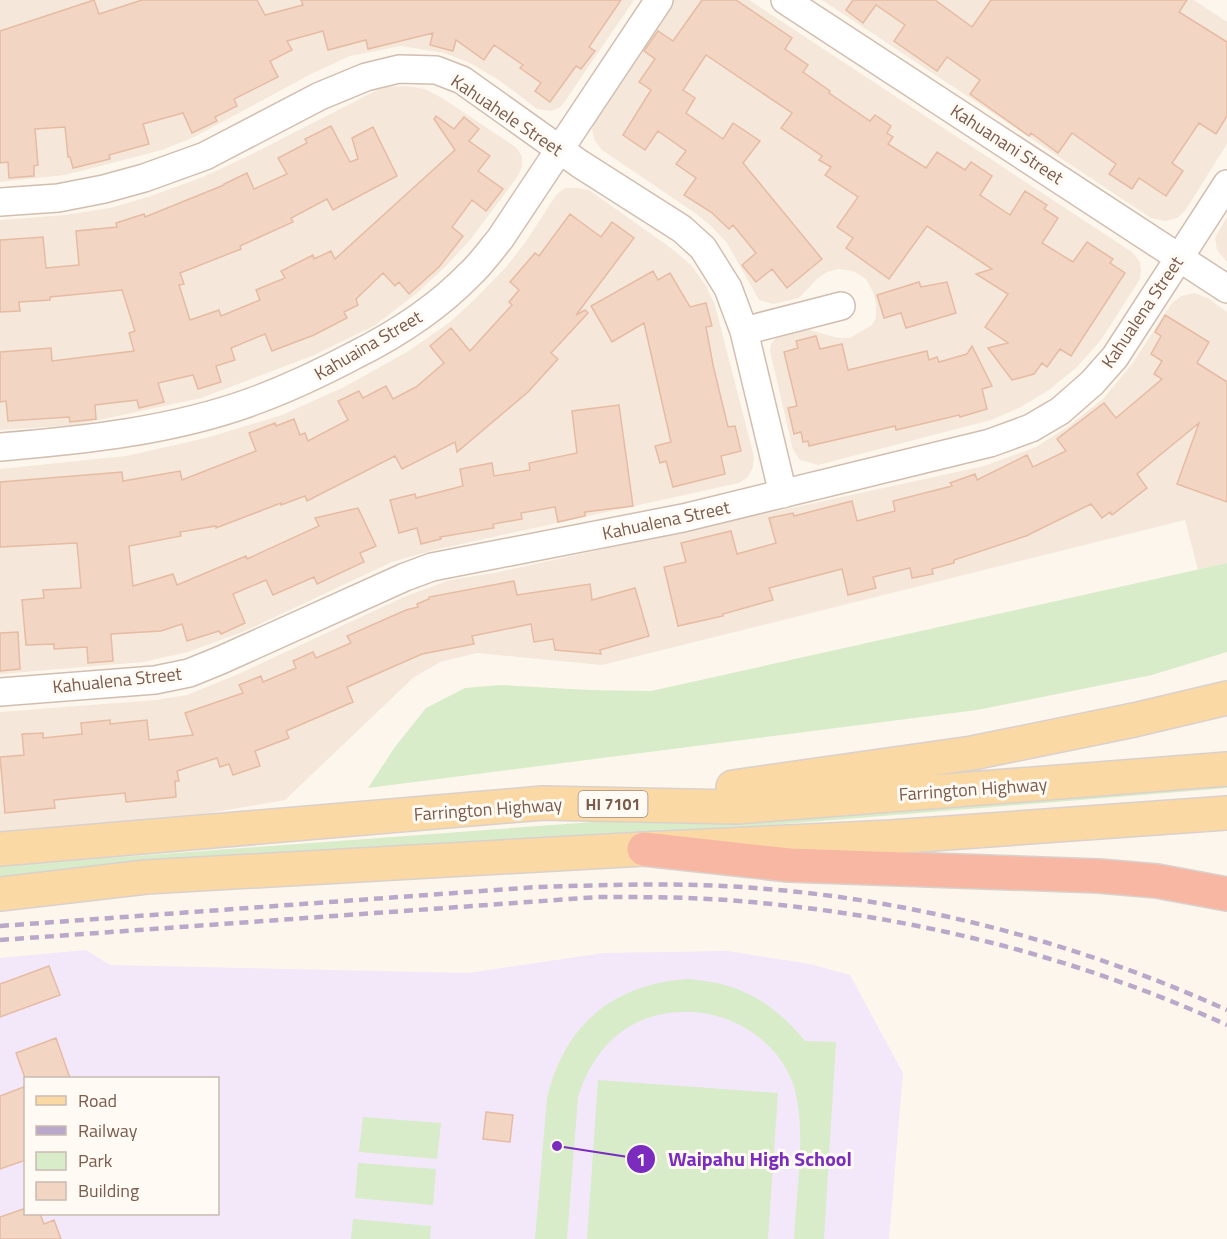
<svg xmlns="http://www.w3.org/2000/svg" width="1227" height="1239" font-family="'Titillium Web',sans-serif">
  <style>
    .residential { fill: #f5e8da }
    .education { fill: #f3e8fa; fill-rule: evenodd }
    .green { fill: #d8ecc9 }
    .building { fill: #f3d5c3; stroke: #e6bba3; stroke-width: 1.5 }
    .lines { fill: none; stroke-linecap: round; stroke-linejoin: round }
    .minor-casing { stroke: #d1beb0; stroke-width: 30 }
    .major-casing { stroke: #dad1cd; stroke-width: 36 }
    .highway-casing { stroke: #dad1cd; stroke-width: 36 }
    .minor { stroke: #fff; stroke-width: 27 }
    .major { stroke: #fbd9a5; stroke-width: 33 }
    .highway { stroke: #f7b7a3; stroke-width: 33 }
    .rail { stroke: #b9a8c9; stroke-width: 4.5; stroke-dasharray: 9 6; stroke-linecap: butt }
    .labels { text-anchor: middle; dominant-baseline: central; stroke-width: 6; stroke-linejoin: round; paint-order: stroke }
    .shield { fill: #fffaf3; stroke: #a28b7f; stroke-width: 1.5 }
    .shield-label { font-size: 16px; font-weight: bold; fill: #7a5c4d }
    .street-label { font-size: 18px; fill: #7a5c4d; stroke: #fffaf3 }
    .leader { fill: none; stroke: #7b2cbf; stroke-width: 2 }
    .callout-dot { fill: #7b2cbf; stroke: #fffaf3; stroke-width: 2 }
    .mark-label { font-size: 18px; text-anchor: middle; font-weight: bold; fill: #fff }
    .callout-label { font-size: 20px; text-anchor: middle; font-weight: bold; fill: #7b2cbf; stroke: #fffaf3; stroke-width: 6; stroke-linejoin: round; paint-order: stroke }
  </style>
  <rect width="100%" height="100%" fill="#fdf6ec"/>
  <path class="residential" d="M0 0H634L561 107 551 111 537 109 499 80 470 63 444 53 401 46 350 56 313 73 194 137 162 150 65 175 0 182Z
    M674 0H749L1132 252 1140 262 1141 270 1140 279 1101 340 1077 367 1049 390 1019 408 991 420 818 465 800 460 793 450 770 351 771 344 776 338 806 329 838 338H850L872 325 876 318V302L872 290 866 279 853 271 838 269 827 272 817 279 799 298 773 304 759 300 727 243 710 225 695 213 602 150 595 141 592 130 594 121Z
    M822 0H1194L1227 22V144L1185 211 1177 218 1165 221 1151 218Z
    M407 86 425 89 442 98 517 148 522 157V166L518 176 470 240 447 265 417 293 374 326 312 356 201 398 76 425 0 430V220L65 215 110 208 148 197 203 177 248 156 383 87Z
    M565 188H577L589 190 671 248 691 265 706 286 715 305 754 457 753 467 748 477 739 483 434 550 392 562 245 631 188 652 143 662 0 674V469L126 456 206 438 282 415 344 387 407 352 450 322 474 300 507 266 525 243 556 195Z
    M1227 217V262L1217 250 1215 238Z
    M1194 293 1208 298 1227 312V563L1198 570 1185 520 602 665 477 653 440 662 413 678 285 800 187 817 0 832V712L156 700 187 695 236 675 406 596 450 580 494 573 984 466 1036 447 1069 426 1104 398 1132 364 1172 303 1181 296Z"/>
  <path class="education" d="M86 950 110 965 468 973 604 953 727 951 810 964 850 975 903 1073 889 1239H0V958ZM26 1078H218V1214H26Z"/>
  <path class="green" d="M1227 563V652L1152 675 977 710 368 788 395 747 426 708 465 688 500 685 589 690 651 691Z
    M1227 775V788L698 831 0 882V866Z
    M688 979C740 983 772 1001 805 1041L836 1042 824 1239H794C796 1194 808 1122 792 1081 766 1018 685 992 627 1028 602 1044 587 1069 578 1097L567 1239H535L547 1098C564 1025 613 984 688 979Z
    M598 1080 778 1093 768 1239H587Z
    M363 1117 441 1123 437 1159 359 1152Z
    M358 1163 436 1169 433 1205 355 1198Z
    M353 1219 431 1226 430 1239H351Z"/>
  <path class="building" d="M94 0 99 14 142 0H257L265 15 303 5 301 0H621L589 47 595 51 581 69 576 66 550 102 535 91 541 83 520 68 523 65 494 45 484 60 456 40 453 51 430 45 433 33 368 49 366 40 328 50 323 31 287 41 292 50 270 61 278 77 234 99 237 106 215 117 217 121 192 133 183 113 143 124 149 144 109 155 110 159 73 168 70 157H68L65 127 35 129 38 165 34 166V176L9 178 8 162 0 163V31Z
    M702 0H736L792 38 785 49 808 65 803 72 830 91 829 93 870 121 875 115 891 126 887 133 893 137 888 144 926 168 937 152 965 170 971 162 992 176 980 195 1010 215 1025 191 1047 205 1044 209 1058 218 1042 243 1073 262 1087 242 1113 259 1110 263 1125 273 1071 356 1060 349 1047 367 1042 363 1034 374 1012 380 988 348 1008 343 985 327 1008 294 976 274 992 269 927 226 889 279 846 248 853 238 837 227 858 197 825 175 831 167 819 160 822 156 781 128 792 113 706 55 683 90 695 98 686 113 723 139 733 123 760 141 743 163 822 259 787 288 772 269 756 282 742 265 756 253 733 225 729 229 711 212 684 195 696 178 676 164 686 151 658 131 645 150 623 135 651 90 639 82 655 59 644 51 658 31 673 41Z
    M853 0H935L972 27 991 0H1187L1179 12 1227 42V116L1216 134 1199 123 1172 163 1183 171 1166 196 1139 178 1132 189 1109 174 1116 164 1072 133 1058 153 1031 133 1029 136 970 94 980 80 947 57 937 71 894 41 905 25 876 5 863 23 846 10Z
    M436 116 454 129 464 117 479 129 469 141 490 156 478 171 503 189 486 211 472 200 452 227 463 236 439 267 409 294 399 282 395 286 383 273 356 299 358 305 344 312 347 318 314 335 272 351 265 334 231 348 235 360 216 366 221 382 198 389 193 375 158 383 164 402 139 408 137 400 95 405 96 419 70 422 69 417 8 421 6 401 0 402V352L51 348 52 361 134 351 129 333 135 331 122 290 50 297V300L19 302 20 311 0 312V240L43 237 46 268 79 265 76 231 117 227 116 223 144 214 145 217 224 185V184L247 173 254 189 287 174 278 158 307 143 305 139 331 126 350 162 358 159 352 138 373 127 397 176 333 210 327 199 291 218 293 222 240 246 241 249 180 273 184 284 179 285 190 320 219 310 221 316 260 300 256 290 285 278 281 271 313 255 314 259 331 251 335 259 455 150 434 119Z
    M570 214 601 237 612 222 634 238 576 315 585 310 588 313 551 353 558 359 528 392 457 452 455 442 402 469 395 456 307 501 305 496 281 505V503L216 528V526L180 532 181 536 129 546 133 586 173 574 177 585 246 556 247 559 319 526 315 518 358 508 376 546 360 553 364 562 317 584 314 577 273 595 266 580 233 594 245 623 221 634 219 631 187 641 182 624 161 631 111 634 113 661 88 663 87 647 54 649V644L26 645 22 600 44 598 43 590 81 588 77 543 0 547V482L122 472 123 481 180 471 182 480 256 451 249 433 275 423 276 426 294 419 300 435 305 433 308 441 348 420 338 401 359 391 363 398 386 386 393 399 416 387 444 363 430 346 451 328 470 351 512 305 509 302 519 290 510 282 535 253 539 256Z
    M653 271 658 280 670 273 690 307 706 303 712 326 706 327 713 365 728 427 735 426 741 451 721 456 725 474 673 487 666 461 660 463 655 446 671 442 644 323 612 342 591 306Z
    M919 282 921 287 947 282 956 313 906 328 901 313 884 318 877 295Z
    M1165 315 1209 342 1197 363 1227 382V502L1177 484 1199 423 1137 474 1147 488 1112 515 1110 512 1102 518 1091 504 1026 536 954 560V563L932 569 933 574 912 578 910 568 873 577 876 588 848 595 842 569 769 588 773 600 723 614V616L678 626 664 567 686 562 681 543 731 531 737 554 776 543 769 518 793 513 794 516 852 501 857 521 895 511 893 501 952 486 950 483 975 474 977 480 1027 455 1033 467 1066 451 1057 439 1104 403 1116 418 1162 379 1154 374 1162 361 1151 354 1161 336 1155 332Z
    M816 336 820 349 842 344 848 370 927 351 929 360 937 357 939 362 967 354 972 346 992 386 982 389 987 409 960 417 959 415 896 430 895 426 809 446 808 441 803 442 801 432 794 434 788 408 797 406 784 352 798 348 796 341Z
    M619 405 633 506 585 512V516L558 522 555 507 521 513 522 519 493 524 494 528 440 537 441 539 421 544 417 528 399 533 390 500 415 494 416 498 463 486 460 469 492 463 494 476 530 470 529 463 577 453 572 411Z
    M514 581 517 595 590 584 592 600 635 588 649 636 600 650 601 654 555 650 553 639 534 642 531 624 472 636 474 644 422 654 347 687 353 702 286 731 289 738 255 751 260 766 233 775 229 764 220 767 217 758 177 771 179 781H175L176 797 126 802 125 793 54 800 55 808 5 813 0 757 24 755 22 734 43 733V738L82 734 81 723 110 720V724L147 720 149 740 193 735 185 713 243 693 239 685 261 676 263 682 296 668 293 661 313 652 316 658 351 643 347 636 406 610 418 607 417 604 429 599V597Z
    M18 632 20 669 0 671V633Z
    M49 966 60 995 0 1017V984Z
    M56 1038 70 1078H25L16 1053Z
    M26 1086V1160L0 1169V1096Z
    M486 1112 513 1115 510 1142 483 1139Z
    M26 1208V1214H40L44 1224 54 1220 61 1239H0V1217Z"/>
  <g class="lines">
    <g class="minor-casing">
      <path id="minor" d="M785 0 1227 289
        M0 202 58 198 104 189 144 178 205 156 320 96 366 77 399 69 436 70 462 80 580 164 682 229 703 248 728 288 744 331 783 494
        M744 331 841 306
        M0 447C84 440 171 431 251 402 287 389 321 373 355 355 397 334 437 308 470 274 481 264 490 251 500 239L659 0
        M0 692 155 680 189 673 221 660 405 577 432 567 683 518 990 443 1031 428 1060 411 1092 383 1115 357 1227 184"/>
    </g>
    <g class="major-casing">
      <path id="major" d="M733 787 972 753 1134 720 1227 698
        M0 849 543 803 736 807 1227 769
        M0 894 146 877 644 849 891 837 1227 813"/>
    </g>
    <g class="highway-casing">
      <path id="highway" d="M644 849 789 865 1099 876 1157 881 1227 894"/>
    </g>
    <use href="#minor" class="minor"/>
    <use href="#major" class="major"/>
    <use href="#highway" class="highway"/>
    <path class="rail" d="M0 926 537 887C609 885 682 882 755 888 917 900 1078 943 1227 1010
      M0 940 598 897C645 897 692 897 739 901 909 915 1072 955 1227 1025"/>
  </g>
  <g class="labels">
    <rect class="shield" x="578.5" y="791" width="69" height="26" rx="4.5"/>
    <g class="shield-label">
      <text x="613" y="804">HI 7101</text>
    </g>
    <g class="street-label">
      <text transform="translate(507 115) rotate(34)">Kahuahele Street</text>
      <text transform="translate(1007 144) rotate(33)">Kahuanani Street</text>
      <text transform="translate(1142 312) rotate(-56)">Kahualena Street</text>
      <text transform="translate(368 345) rotate(-30)">Kahuaina Street</text>
      <text transform="translate(666 520) rotate(-12)">Kahualena Street</text>
      <text transform="translate(117 680) rotate(-6)">Kahualena Street</text>
      <text transform="translate(973 789) rotate(-4)">Farrington Highway</text>
      <text transform="translate(488 809) rotate(-4)">Farrington Highway</text>
    </g>
  </g>
  <path class="leader" d="M557 1146L641 1159"/>
  <g class="callout-dot">
    <circle cx="557" cy="1146" r="6"/>
    <circle cx="641" cy="1159" r="15"/>
  </g>
  <g class="mark-label">
    <text x="641" y="1166">1</text>
  </g>
  <g class="callout-label">
    <text x="760" y="1166">Waipahu High School</text>
  </g>
  <rect x="24" y="1077" width="195" height="138" fill="#fffaf3" stroke="#cabbb1" stroke-width="1.5"/>
  <rect x="36" y="1096" width="30" height="9" fill="#fbd9a5" stroke="#cabbb1" stroke-width="1.5"/>
  <text x="78" y="1107" font-size="18" fill="#7a5c4d">Road</text>
  <rect x="36" y="1126" width="30" height="9" fill="#b9a8c9" stroke="#cabbb1" stroke-width="1.5"/>
  <text x="78" y="1137" font-size="18" fill="#7a5c4d">Railway</text>
  <rect x="36" y="1152" width="30" height="18" fill="#d8ecc9" stroke="#cabbb1" stroke-width="1.5"/>
  <text x="78" y="1167" font-size="18" fill="#7a5c4d">Park</text>
  <rect x="36" y="1182" width="30" height="18" fill="#f3d5c3" stroke="#cabbb1" stroke-width="1.5"/>
  <text x="78" y="1197" font-size="18" fill="#7a5c4d">Building</text>
</svg>
